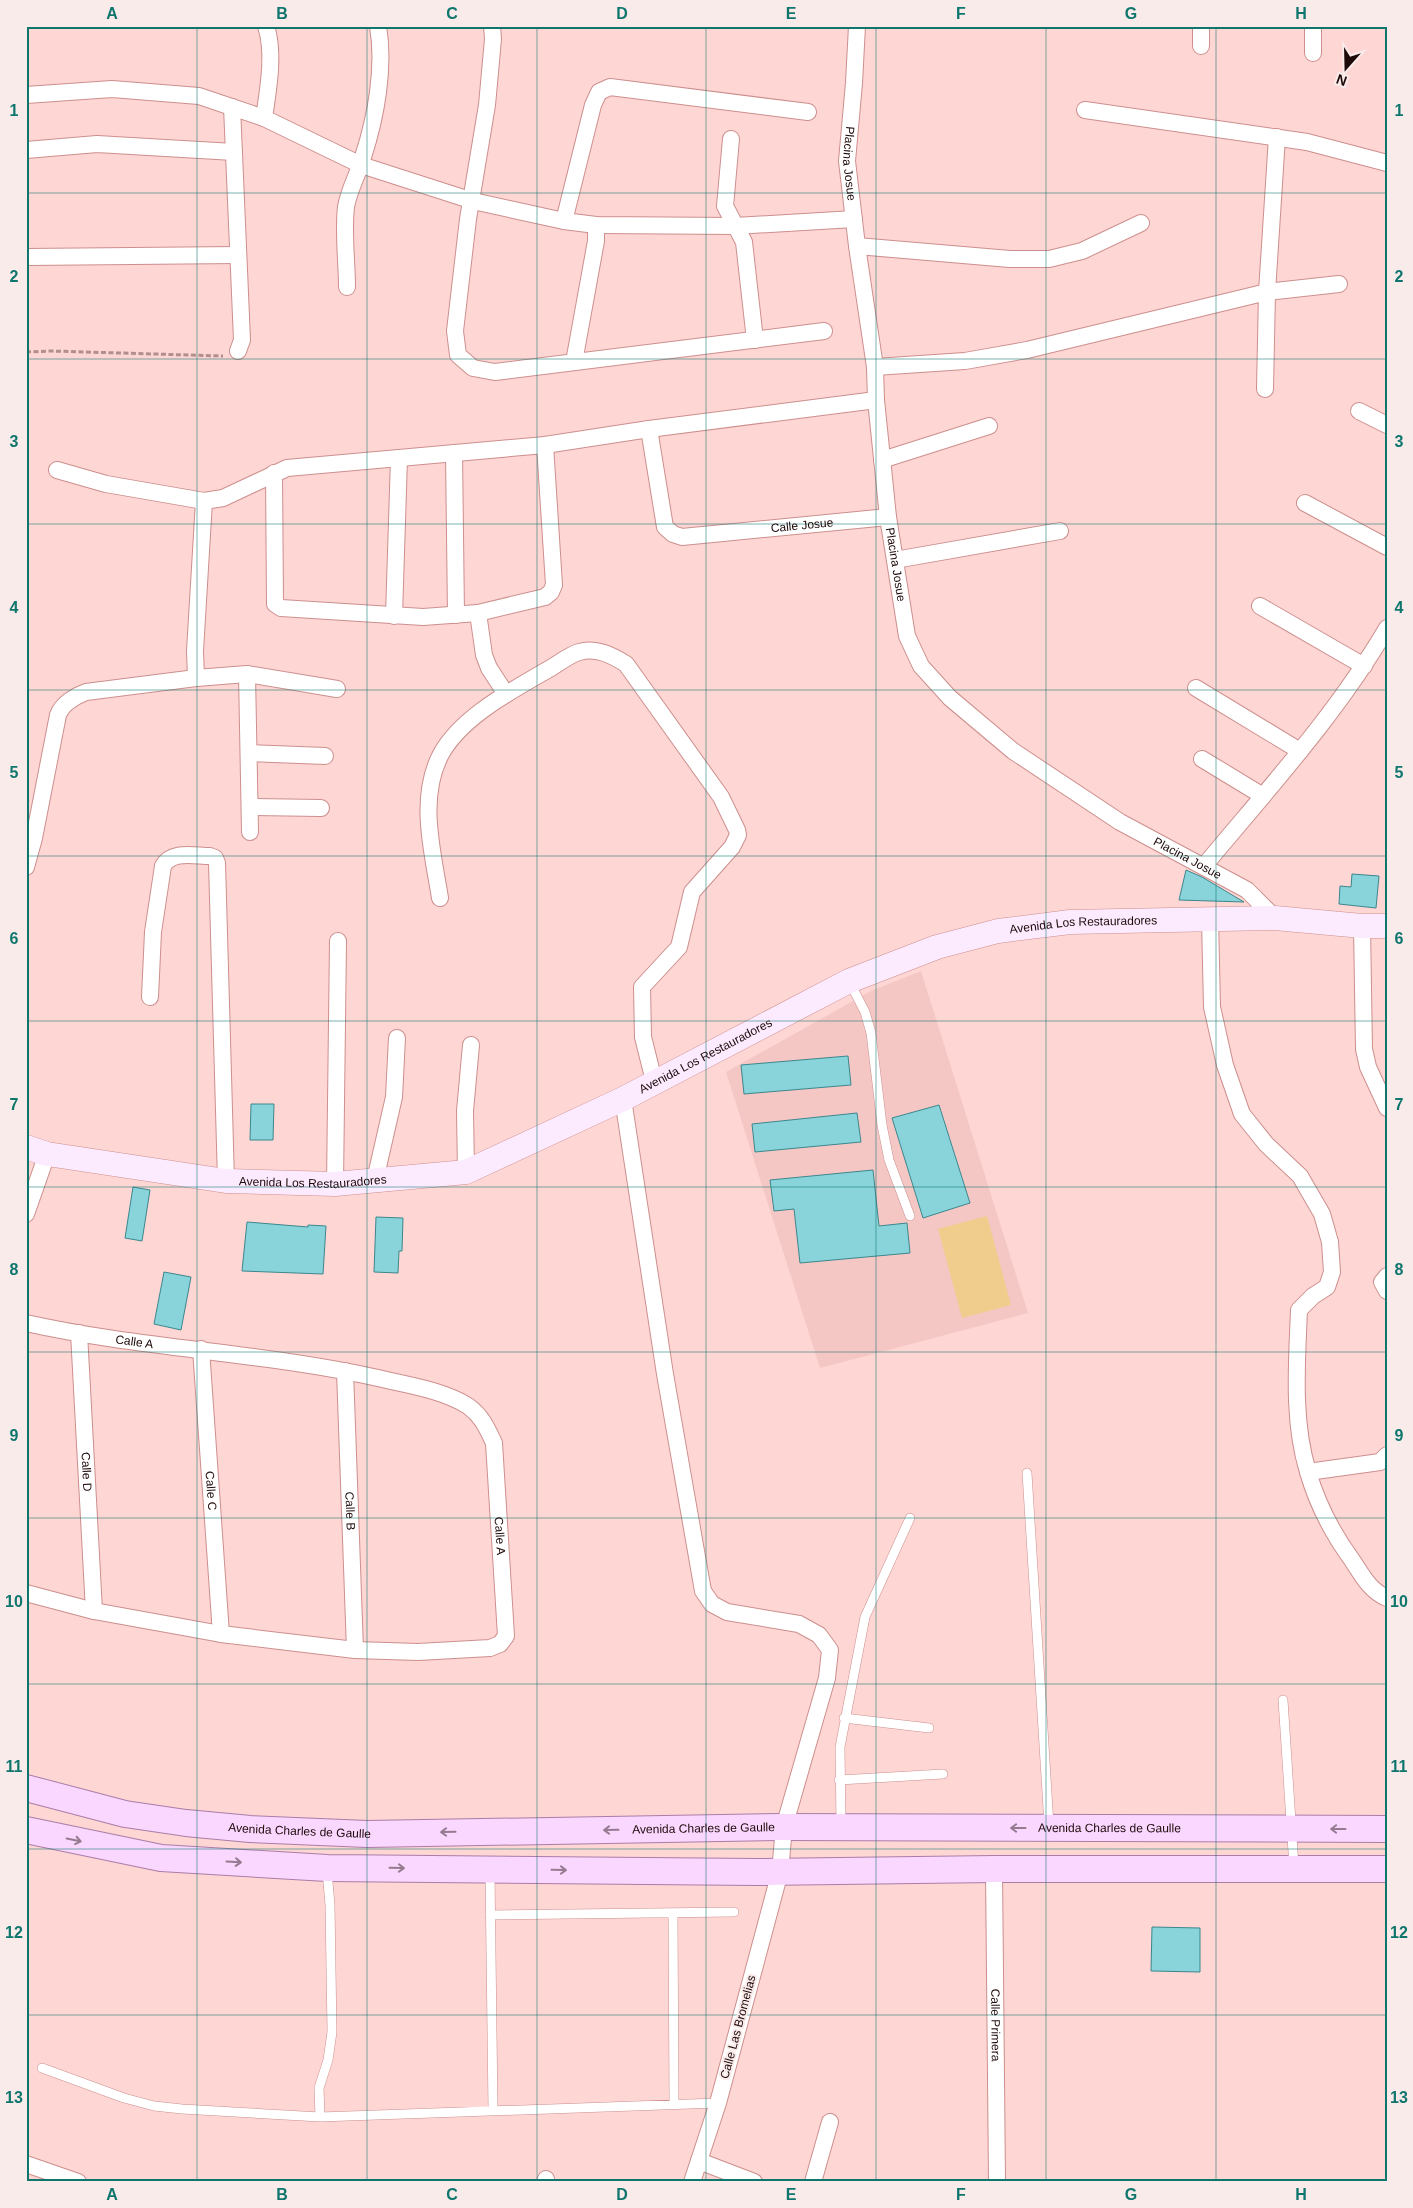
<svg xmlns="http://www.w3.org/2000/svg" width="1413" height="2208" font-family="Helvetica,sans-serif">
  <style>
    .built { fill: #f4c7c5 }
    .pitch { fill: #f0cd8c }
    .building { fill: #89d4da; stroke: #3b878d }
    .lines { fill: none; stroke-linecap: round; stroke-linejoin: round }
    .lane-casing { stroke: #cd8f8d; stroke-width: 10 }
    .street-casing { stroke: #cd8f8d; stroke-width: 18 }
    .secondary-casing { stroke: #cd8f8d; stroke-width: 25 }
    .primary-casing { stroke: #aa7da8; stroke-width: 28 }
    .path { stroke: #b18f8e; stroke-width: 3; stroke-dasharray: 5 2.5; stroke-linecap: butt }
    .lane { stroke: #fff; stroke-width: 9 }
    .street { stroke: #fff; stroke-width: 16 }
    .secondary { stroke: #fcebff; stroke-width: 24 }
    .primary { stroke: #f9d7fe; stroke-width: 26 }
    .oneway { stroke: #967a90 }
    .grid { fill: none; stroke: #0f766e; stroke-width: 1; stroke-opacity: 0.55 }
    .labels { text-anchor: middle; dominant-baseline: central; stroke-width: 4; stroke-linejoin: round; paint-order: stroke }
    .street-label { font-size: 12px; fill: #1e0909; stroke: #f9ebea }
    .neatline { fill: none; stroke: #0f766e; stroke-width: 2 }
    .grid-label { font-size: 16px; text-anchor: middle; font-weight: bold; fill: #0f766e }
  </style>
  <rect width="100%" height="100%" fill="#fed6d4"/>
  <path class="built" d="M921 971 1028 1313 820 1368 726 1072 871 991Z"/>
  <path class="pitch" d="M987 1216 1011 1305 962 1318 938 1229Z"/>
  <path class="building" d="M1186 870 1202 877 1244 902 1179 900Z
    M1352 874 1379 876 1376 908 1339 904 1340 886 1351 887Z
    M848 1056 851 1085 744 1094 741 1065Z
    M251 1104H274L273 1140H250Z
    M939 1105 970 1203 923 1218 892 1118Z
    M857 1113 861 1142 755 1152 752 1124Z
    M873 1170 879 1226 907 1223 910 1253 800 1263 794 1209 774 1211 770 1180Z
    M133 1187 150 1190 142 1241 125 1238Z
    M376 1217 403 1218 402 1251H399L398 1273 374 1272Z
    M247 1222 308 1227V1225L326 1226 323 1274 242 1271Z
    M164 1272 191 1277 181 1330 154 1324Z
    M1152 1927 1200 1928V1972L1151 1971Z"/>
  <g class="lines">
    <g class="lane-casing">
      <path id="lane" d="M849 981 865 1012 871 1033 882 1125 889 1160 910 1216
        M1027 1473 1049 1825
        M1283 1700 1294 1867
        M844 1718 929 1728
        M839 1780 943 1774
        M841 1824 840 1747 865 1617 910 1518
        M490 1873 493 2110
        M673 1913 674 2104
        M490 1915 734 1912
        M42 2068 124 2098 154 2106 182 2109 320 2117 718 2103
        M320 2117 319 2088 328 2060 332 2032 330 1905 327 1871"/>
    </g>
    <g class="street-casing">
      <g id="street">
        <path d="M492 26 493 39 487 105 468 219 455 331 458 355 473 368 495 372 824 331"/>
        <path id="s1" d="M857 26 854 83 847 161 857 246 875 367 876 400 888 517 907 636 921 666 950 698 1013 751 1120 822 1247 890 1275 918"/>
        <path d="M1201 46V26"/>
        <path d="M1313 53V26"/>
        <path d="M26 95 112 89 199 96 264 118 361 165 473 201 564 221 596 225 735 226 854 219"/>
        <path d="M232 107 242 340 238 351"/>
        <path d="M1085 110 1307 142 1387 163"/>
        <path d="M264 118C268 90 275 54 266 26"/>
        <path d="M731 139 725 206 744 242 755 340"/>
        <path d="M26 150 97 144 234 152"/>
        <path d="M564 221 593 105 599 92 610 87 808 112"/>
        <path d="M857 246 1010 259H1049L1082 251 1141 223"/>
        <path d="M26 257 238 255"/>
        <path d="M347 287C347 263 343 232 346 207 349 189 358 175 363 157 376 117 385 68 378 26"/>
        <path d="M574 362 596 241V225"/>
        <path d="M875 367 965 361 1027 350 1267 292 1339 284"/>
        <path d="M1265 389 1267 292 1277 137"/>
        <path d="M1359 411 1387 425"/>
        <path id="s2" d="M649 429 665 527 673 534 682 537 888 517"/>
        <path d="M454 453 456 615"/>
        <path d="M882 460 989 426"/>
        <path d="M57 470 106 484 204 501 223 498 287 468 545 445 649 429 876 400"/>
        <path d="M274 473 275 604 281 608 423 617 478 613 545 597 551 592 554 585 545 445"/>
        <path d="M1305 503 1387 547"/>
        <path d="M895 560 1060 531"/>
        <path d="M1260 606 1364 666"/>
        <path d="M478 613 484 655 489 668 506 694"/>
        <path d="M394 616 399 458"/>
        <path d="M247 674 250 832"/>
        <path d="M196 678 195 651 204 501"/>
        <path d="M1196 688 1300 751"/>
        <path d="M249 753 325 756"/>
        <path d="M1202 759 1263 796"/>
        <path d="M250 807 321 808"/>
        <path d="M1204 866C1268 789 1336 715 1387 628"/>
        <path d="M26 867 34 838 58 715C62 704 75 696 86 692L196 678 247 674 337 689"/>
        <path d="M440 898C433 853 418 800 440 756 460 717 513 690 549 669 558 664 569 655 579 652 596 647 612 655 626 664L721 797 737 830 738 835 732 847 692 892 679 947 642 987 643 1037 654 1081"/>
        <path d="M1210 919 1212 1007 1225 1065 1242 1114 1266 1144 1300 1176 1322 1214 1330 1242 1332 1272 1327 1287 1313 1296 1299 1310C1297 1363 1292 1420 1308 1472 1317 1503 1333 1534 1352 1560 1362 1575 1370 1591 1387 1598"/>
        <path d="M1362 926 1364 1049 1368 1067 1387 1108"/>
        <path d="M150 997 153 932 163 866C172 850 194 856 210 856L215 858 217 863 226 1181"/>
        <path d="M623 1099 665 1374 703 1591 712 1604 727 1612 799 1624 819 1635 830 1650 827 1678 784 1827 780 1872 718 2103 692 2182"/>
        <path d="M466 1172 465 1111 471 1045"/>
        <path d="M375 1180 394 1097 397 1038"/>
        <path d="M335 1184 338 941"/>
        <path d="M26 1214 47 1154"/>
        <path d="M1387 1276 1382 1282 1387 1291"/>
        <path id="s3" d="M26 1323C142 1349 262 1352 378 1378 407 1385 443 1390 468 1406 482 1416 487 1428 494 1443L506 1636 500 1644 490 1648 418 1652 355 1650 221 1634 94 1611 26 1593"/>
        <path id="s4" d="M79 1333 94 1611"/>
        <path id="s5" d="M201 1349 221 1634"/>
        <path id="s6" d="M345 1371 355 1650"/>
        <path d="M1308 1472 1380 1462 1387 1455"/>
        <path id="s7" d="M994 1869 997 2182"/>
        <path d="M699 2161 754 2182"/>
        <path d="M26 2164 78 2182"/>
        <path d="M545 2182 546 2179"/>
        <path d="M813 2182 830 2122"/>
      </g>
    </g>
    <g class="secondary-casing">
      <g id="secondary">
        <path id="s8" d="M26 1147 47 1154 226 1181 335 1184 466 1172 623 1099 849 981 937 947 998 931 1070 922 1275 918 1362 926H1387"/>
      </g>
    </g>
    <g class="primary-casing">
      <g id="primary">
        <path id="s9" d="M26 1788 125 1814 186 1823 250 1829 367 1834 784 1827 1387 1829"/>
        <path d="M26 1830 161 1858 327 1868 756 1872 994 1869H1387"/>
      </g>
    </g>
    <path class="path" d="M26 352 51 351 223 356"/>
    <use href="#lane" class="lane"/>
    <use href="#street" class="street"/>
    <use href="#secondary" class="secondary"/>
    <use href="#primary" class="primary"/>
  </g>
  <defs><path id="oneway-shaft" d="M-6 0H5M1.5-3L5.5 0L1.5 3" fill="none" stroke-width="1.6" stroke-linecap="round" stroke-linejoin="round" transform="scale(1.25)"/></defs>
  <g class="oneway">
    <use href="#oneway-shaft" transform="translate(1018 1828) rotate(-180)"/>
    <use href="#oneway-shaft" transform="translate(1338 1829) rotate(-180)"/>
    <use href="#oneway-shaft" transform="translate(611 1830) rotate(179)"/>
    <use href="#oneway-shaft" transform="translate(448 1832) rotate(179)"/>
    <use href="#oneway-shaft" transform="translate(74 1840) rotate(12)"/>
    <use href="#oneway-shaft" transform="translate(234 1862) rotate(3)"/>
    <use href="#oneway-shaft" transform="translate(397 1868) rotate(1)"/>
    <use href="#oneway-shaft" transform="translate(559 1870) rotate(1)"/>
  </g>
  <path class="grid" d="M197 26V2182M367 26V2182M537 26V2182M706 26V2182M876 26V2182M1046 26V2182M1216 26V2182M26 193H1387M26 359H1387M26 524H1387M26 690H1387M26 856H1387M26 1021H1387M26 1187H1387M26 1352H1387M26 1518H1387M26 1684H1387M26 1849H1387M26 2015H1387"/>
  <g class="labels">
    <g class="street-label">
      <text stroke="none"><textPath href="#s1" startOffset="138">Placina Josue</textPath></text>
      <text stroke="none"><textPath href="#s2" startOffset="240">Calle Josue</textPath></text>
      <text stroke="none"><textPath href="#s1" startOffset="542">Placina Josue</textPath></text>
      <text stroke="none"><textPath href="#s1" startOffset="978">Placina Josue</textPath></text>
      <text stroke="none"><textPath href="#s8" startOffset="1115">Avenida Los Restauradores</textPath></text>
      <text stroke="none"><textPath href="#s8" startOffset="710">Avenida Los Restauradores</textPath></text>
      <text stroke="none"><textPath href="#s8" startOffset="290">Avenida Los Restauradores</textPath></text>
      <text stroke="none"><textPath href="#s3" startOffset="110">Calle A</textPath></text>
      <text stroke="none"><textPath href="#s4" startOffset="139">Calle D</textPath></text>
      <text stroke="none"><textPath href="#s5" startOffset="142">Calle C</textPath></text>
      <text stroke="none"><textPath href="#s6" startOffset="140">Calle B</textPath></text>
      <text stroke="none"><textPath href="#s3" startOffset="590">Calle A</textPath></text>
      <text stroke="none"><textPath href="#s9" startOffset="682">Avenida Charles de Gaulle</textPath></text>
      <text stroke="none"><textPath href="#s9" startOffset="1088">Avenida Charles de Gaulle</textPath></text>
      <text stroke="none"><textPath href="#s9" startOffset="278">Avenida Charles de Gaulle</textPath></text>
      <text stroke="none"><textPath href="#s7" startOffset="156">Calle Primera</textPath></text>
      <text transform="translate(738 2027) rotate(-75)">Calle Las Bromelias</text>
    </g>
  </g>
  <rect width="1413" height="2208" fill="none" stroke="#f9ebea" stroke-width="55"/>
  <g transform="translate(1346 68) rotate(200)" stroke="#f9ebea" stroke-width="4" paint-order="stroke">
  <path d="M0-4L9 19L0 12L-9 19Z" fill="#1e0909"/>
  <text y="-8" font-size="14" font-weight="bold" text-anchor="middle" fill="#1e0909">N</text>
  </g>
  <rect x="28" y="28" width="1358" height="2152" class="neatline"/>
  <g class="grid-label">
    <text x="112" y="19">A</text>
    <text x="282" y="19">B</text>
    <text x="452" y="19">C</text>
    <text x="622" y="19">D</text>
    <text x="791" y="19">E</text>
    <text x="961" y="19">F</text>
    <text x="1131" y="19">G</text>
    <text x="1301" y="19">H</text>
    <text x="14" y="116">1</text>
    <text x="1399" y="116">1</text>
    <text x="14" y="282">2</text>
    <text x="1399" y="282">2</text>
    <text x="14" y="447">3</text>
    <text x="1399" y="447">3</text>
    <text x="14" y="613">4</text>
    <text x="1399" y="613">4</text>
    <text x="14" y="778">5</text>
    <text x="1399" y="778">5</text>
    <text x="14" y="944">6</text>
    <text x="1399" y="944">6</text>
    <text x="14" y="1110">7</text>
    <text x="1399" y="1110">7</text>
    <text x="14" y="1275">8</text>
    <text x="1399" y="1275">8</text>
    <text x="14" y="1441">9</text>
    <text x="1399" y="1441">9</text>
    <text x="14" y="1607">10</text>
    <text x="1399" y="1607">10</text>
    <text x="14" y="1772">11</text>
    <text x="1399" y="1772">11</text>
    <text x="14" y="1938">12</text>
    <text x="1399" y="1938">12</text>
    <text x="14" y="2103">13</text>
    <text x="1399" y="2103">13</text>
    <text x="112" y="2200">A</text>
    <text x="282" y="2200">B</text>
    <text x="452" y="2200">C</text>
    <text x="622" y="2200">D</text>
    <text x="791" y="2200">E</text>
    <text x="961" y="2200">F</text>
    <text x="1131" y="2200">G</text>
    <text x="1301" y="2200">H</text>
  </g>
</svg>
